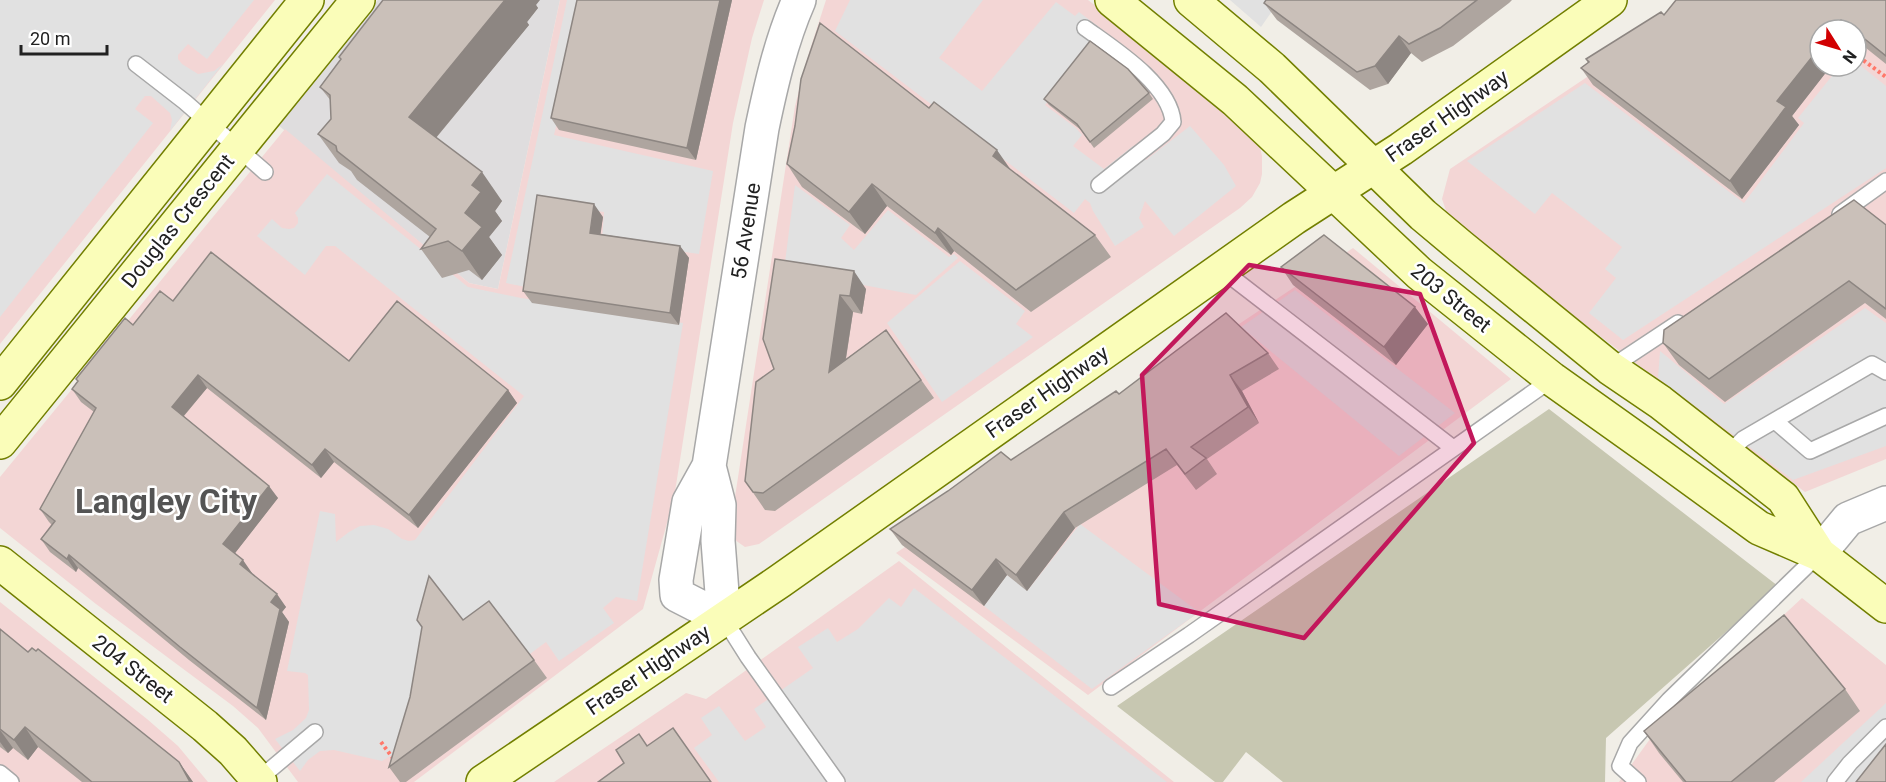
<svg xmlns="http://www.w3.org/2000/svg" width="1886" height="782" font-family="Roboto,sans-serif">
  <style>
    .residential { fill: #dfddde }
    .commercial { fill: #f3d6d5; fill-rule: evenodd }
    .construction { fill: #c7c7b1 }
    .parking { fill: #e1e1e1 }
    .lines { fill: none; stroke-linecap: round; stroke-linejoin: round }
    .service-casing { stroke: #a8a8a8; stroke-width: 18 }
    .tertiary-casing { stroke: #a8a8a8; stroke-width: 36 }
    .secondary-casing { stroke: #727f00; stroke-width: 36 }
    .path { stroke: #ff786a; stroke-width: 4; stroke-dasharray: 3 3; stroke-linecap: butt }
    .service { stroke: #fff; stroke-width: 15 }
    .tertiary { stroke: #fff; stroke-width: 33 }
    .secondary { stroke: #fafdb9; stroke-width: 33 }
    .wall { fill: #aea59f }
    .shaded-wall { fill: #8d8682 }
    .building { fill: #cac0b9; stroke: #8d8682; stroke-width: 1.5 }
    .marked { fill: #c2185b; fill-opacity: 0.2; stroke: #c2185b; stroke-width: 4.5; stroke-linejoin: round }
    .labels { text-anchor: middle; dominant-baseline: central; stroke-width: 5; stroke-linejoin: round; paint-order: stroke }
    .street-label { font-size: 21px; fill: #212121; stroke: #fff }
    .town-label { font-size: 33px; font-weight: bold; fill: #545454; stroke: #fff }
  </style>
  <rect width="100%" height="100%" fill="#f1eee7"/>
  <path class="residential" d="M378 0H560L498 289 469 283 278 125Z"/>
  <path class="commercial" d="M0 0H275L0 344Z
    M560 0H764L752 38 733 123 674 498 643 609 414 782H298L258 728 233 706 96 604 0 528V477L285 129 469 283 498 289Z
    M826 0H1088L1182 72 1255 139 1260 147 1262 156V174L1260 183 1252 197 1240 208 759 544 745 547 735 540 732 532 731 523 795 106 807 59Z
    M1702 0H1886V459L1805 492 1450 222 1442 199 1450 169ZM1820 30H1856V66H1820Z
    M1353 248 1511 379 1088 695 896 553Z
    M899 561 1174 782H554L686 693 706 699Z
    M1802 598 1886 665V782H1619L1650 739Z
    M0 602 147 719 178 746 208 782H0Z"/>
  <path class="construction" d="M1549 409 1778 586 1606 738 1605 782H1283L1246 752 1223 782H1215L1117 706Z"/>
  <path class="parking" d="M0 0H254L207 59 188 44 178 55V59L182 64 198 74 214 71 223 64 170 131 172 120 170 113 151 96H145L135 109 153 123 0 317Z
    M567 0H586L554 135 713 171 699 254 602 240 604 212 545 204 531 288 506 283Z
    M850 0H983L939 58 982 91 1056 2 1075 16 1079 12 1104 31 1045 105 1076 128 1082 135 1073 146 1104 169 1133 146 1146 160 1190 126 1224 165 1236 186 1174 236 1145 201 1139 218 1144 227 1115 246 1093 211 1090 203 1085 199 1074 213 835 31Z
    M1230 0H1280L1261 27Z
    M1856 62 1886 86V168L1623 340 1589 313 1616 278 1605 269 1622 247 1552 193 1535 214 1467 161 1585 83 1744 203 1804 123 1798 118 1840 66H1856Z
    M327 174 468 287 521 298 683 323 637 601 616 597 603 608 614 623 559 661 546 642 403 748 382 761 334 750 320 751 308 760 300 771 275 739 293 730 306 718 309 710 308 675 305 673 287 671 320 511 335 514 336 542 349 532 360 526 374 525 388 529 402 539 409 541 415 540 524 396 335 246H326L305 275 257 236 272 219 282 228 289 229 294 228 298 223V218L295 213Z
    M795 185 850 225 841 238 854 250 888 210 949 257 954 254 958 258 916 295 784 270Z
    M960 261 1025 311 1016 324 1033 337 942 402 887 323Z
    M1295 290 1455 413 1399 456 1241 327Z
    M1865 308 1886 323V446L1793 480 1658 378 1660 351 1724 404Z
    M1080 524 1199 612 1092 689 984 606 1007 575 1028 590Z
    M914 588 1167 782H719L694 748 712 735 701 718 719 706 745 741 766 727 754 709 813 668 798 647 828 628 837 642 858 629 889 598 901 607Z
    M1886 703V761L1871 782H1801Z"/>
  <g class="lines">
    <g class="service-casing">
      <path id="service" d="M1085 28C1114 49 1170 84 1173 122L1163 134 1099 185
        M136 64 185 102 265 172
        M1840 214 1886 181
        M1221 269 1453 448
        M1610 368 1678 323
        M1775 421 1810 451 1886 416
        M1727 455 1743 439 1872 364 1886 372
        M724 619 748 657 837 782
        M1111 687 1189 635 1552 379
        M0 773 11 782
        M259 779 315 732
        M1638 782 1620 766 1630 743 1669 700 1819 554
        M1835 782 1850 763 1886 727"/>
    </g>
    <g class="tertiary-casing">
      <path id="tertiary" d="M709 466 719 505 718 541 724 619
        M1819 554 1848 519 1886 503
        M724 619 677 595 676 580 689 502 709 466 762 128C771 85 781 41 799 0"/>
    </g>
    <g class="secondary-casing">
      <path id="secondary" d="M1112 0 1235 100 1419 273 1552 379 1656 453 1759 528 1819 554 1886 606
        M1191 0 1272 68 1423 215 1460 246 1610 368 1660 402 1783 498 1819 554
        M0 383 307 0
        M0 442 358 0
        M0 563 205 726 233 751 260 782
        M483 782 780 581 1294 218 1401 149 1610 0"/>
    </g>
    <path class="path" d="M1856 44 1864 51 1859 57 1886 77
      M381 742 395 761"/>
    <use href="#service" class="service"/>
    <use href="#tertiary" class="tertiary"/>
    <use href="#secondary" class="secondary"/>
  </g>
  <path class="wall" d="M577 0H732L696 160 559 130 551 118Z
    M1266 0H1512L1509 3 1453 46 1422 62 1411 53 1388 84 1370 90 1277 20 1264 3Z
    M1886 0V64L1856 40V30H1820V66H1831L1792 116 1799 125 1742 199 1593 85 1581 68 1588 63 1586 59 1664 15Z
    M536 5 538 8 527 22 529 25 436 138 502 201 495 211 502 221 489 237 502 255 482 280 469 270 442 278 421 249 430 237 357 180 351 171 339 163 318 134 331 119V101L320 87 341 59 339 57Z
    M1149 93 1153 99 1094 148 1081 130 1049 105 1044 99Z
    M929 108 1095 235 1111 257 1031 312 954 251 951 255 887 206 865 234 802 187 787 164Z
    M603 217 600 234 680 246 689 258 679 325 532 303 523 291Z
    M1886 225V319L1865 303 1725 402 1679 365 1663 343Z
    M775 259 866 289 862 314 853 312 846 359 886 330 934 398 775 511 765 510 745 481 774 369Z
    M1281 267 1428 324 1396 365 1293 285Z
    M173 301 349 361 508 390 517 403 418 528 334 462 321 478 207 388 184 416 278 498 235 553 251 573 286 607 282 612 289 622 266 720 189 660 78 568 76 572 50 552 41 539 52 525 49 522 40 509 94 412 81 402 72 389 78 381 76 379 133 325Z
    M1268 353 1279 369 1242 391 1259 423 1207 459 1217 474 1196 490 1177 465 1075 528 1027 591 1007 575 984 606 902 545 890 529 1011 460 1119 394Z
    M463 620 534 660 547 678 406 782H400L389 767 410 697 422 627Z
    M0 629 28 652 179 762 193 782H82L38 747 28 760 13 748 8 753 0 747Z
    M1845 689 1860 711 1774 782H1683L1659 753 1644 731Z"/>
  <path class="shaded-wall" d="M505 0H540L536 5 538 8 527 22 529 25 429 146 409 117Z
    M720 0H732L696 160 687 148Z
    M1841 20 1848 30H1833Z
    M1399 36 1411 53 1388 84 1375 66Z
    M1820 47V66H1831L1792 116 1799 125 1742 199 1730 181 1777 101Z
    M997 150 1013 173 993 156Z
    M482 172 502 201 495 211 502 221 489 237 502 255 482 280 462 251 465 213 472 185Z
    M872 184 887 206 865 234 849 212Z
    M594 204 603 217 599 245 590 233Z
    M938 228 954 251 951 255 935 233Z
    M680 246 689 258 679 325 670 313Z
    M854 271 866 289 862 314 850 296Z
    M840 295 853 312 841 389 829 372Z
    M1415 307 1428 324 1396 365 1384 347Z
    M198 375 207 388 181 419 172 407Z
    M1230 375 1242 391 1259 423 1248 407Z
    M508 390 517 403 418 528 409 515Z
    M325 449 334 462 321 478 312 465Z
    M269 486 278 498 232 557 223 544Z
    M1064 512 1075 528 1027 591 1016 575Z
    M69 555 78 568 76 572 67 559Z
    M996 559 1007 575 984 606 972 590Z
    M243 560 252 573 249 577 240 564Z
    M277 594 286 607 282 612 289 622 266 720 257 708 271 602Z
    M25 727 38 747 28 760 14 740Z
    M0 730 13 748 8 753 0 742Z
    M179 762 193 782H190Z"/>
  <path class="building" d="M383 0H505L409 117 482 172 472 185 481 192 465 213 482 227 462 251 448 241 421 249 436 229 337 151 336 146 318 134 331 119 330 95 320 87 341 59 339 57Z
    M577 0H720L687 148 551 118Z
    M1266 0H1477L1440 28 1409 44 1399 36 1375 66 1357 72 1264 3Z
    M1676 0H1886V56L1856 32V30H1853L1841 20 1833 30H1820V47L1777 101 1786 107 1730 181 1581 68 1589 62 1586 59 1661 12 1664 15Z
    M820 23 929 108 934 102 997 150 993 156 1095 235 1016 290 938 228 935 233 872 184 849 212 787 164 795 126 801 79Z
    M1090 41 1128 69 1149 93 1090 142 1077 124 1044 99Z
    M537 195 594 204 590 233 680 246 670 313 523 291Z
    M1854 200 1886 225V309L1849 281 1709 379 1663 343 1664 330Z
    M1324 235 1415 307 1384 347 1281 267Z
    M211 252 349 361 397 301 508 390 409 515 325 449 312 465 198 375 172 407 269 486 223 544 243 560 240 564 277 594 271 602 280 609 257 708 180 647 69 555 67 559 41 539 55 521 40 509 96 408 72 389 78 381 76 379 125 318 133 325 160 291 173 301Z
    M775 259 854 271 850 296 840 295 829 372 886 330 921 380 763 493 753 492 745 481 756 382 774 369 763 339Z
    M1226 313 1268 353 1230 375 1248 407 1191 447 1206 458 1185 474 1166 449 1064 512 1016 575 996 559 972 590 890 529 948 491 1001 452 1011 460 1116 391 1119 394Z
    M429 576 463 620 489 601 534 660 389 767 410 697 422 627 417 620Z
    M1784 615 1845 689 1731 782H1686L1644 731Z
    M0 629 28 652 32 648 36 651 38 649 179 762 190 782H92L25 727 14 740 0 729Z
    M673 728 711 782H598L624 763 616 750 639 734 647 746Z
    M1886 744V782H1856Z"/>
  <path class="marked" d="M1249 265 1420 294 1474 443 1304 638 1159 604 1142 375Z"/>
  <g class="labels">
    <g class="street-label">
      <text transform="translate(1447 116) rotate(-35)">Fraser Highway</text>
      <text transform="translate(178 221) rotate(-51)">Douglas Crescent</text>
      <text transform="translate(746 231) rotate(-81)">56 Avenue</text>
      <text transform="translate(1451 298) rotate(39)">203 Street</text>
      <text transform="translate(1047 392) rotate(-35)">Fraser Highway</text>
      <text transform="translate(133 669) rotate(38)">204 Street</text>
      <text transform="translate(648 670) rotate(-34)">Fraser Highway</text>
    </g>
    <g class="town-label">
      <text x="166" y="501">Langley City</text>
    </g>
  </g>
  <g transform="translate(1838 48) rotate(127)"><circle r="28" fill="#ffffff" stroke="#a6a6a6" stroke-width="1.5"/>
  <path d="M0-4.5L10 22L0 15L-10 22Z" fill="#d10002"/>
  <text y="-9" font-size="16" font-weight="bold" text-anchor="middle" fill="#212121">N</text>
  </g>
  <path d="M21 45v9h86v-9" fill="none" stroke="#212121" stroke-width="3"/>
  <text x="30" y="45" font-size="18" fill="#212121" stroke="#ffffff" stroke-width="4.5" paint-order="stroke">20 m</text>
</svg>
